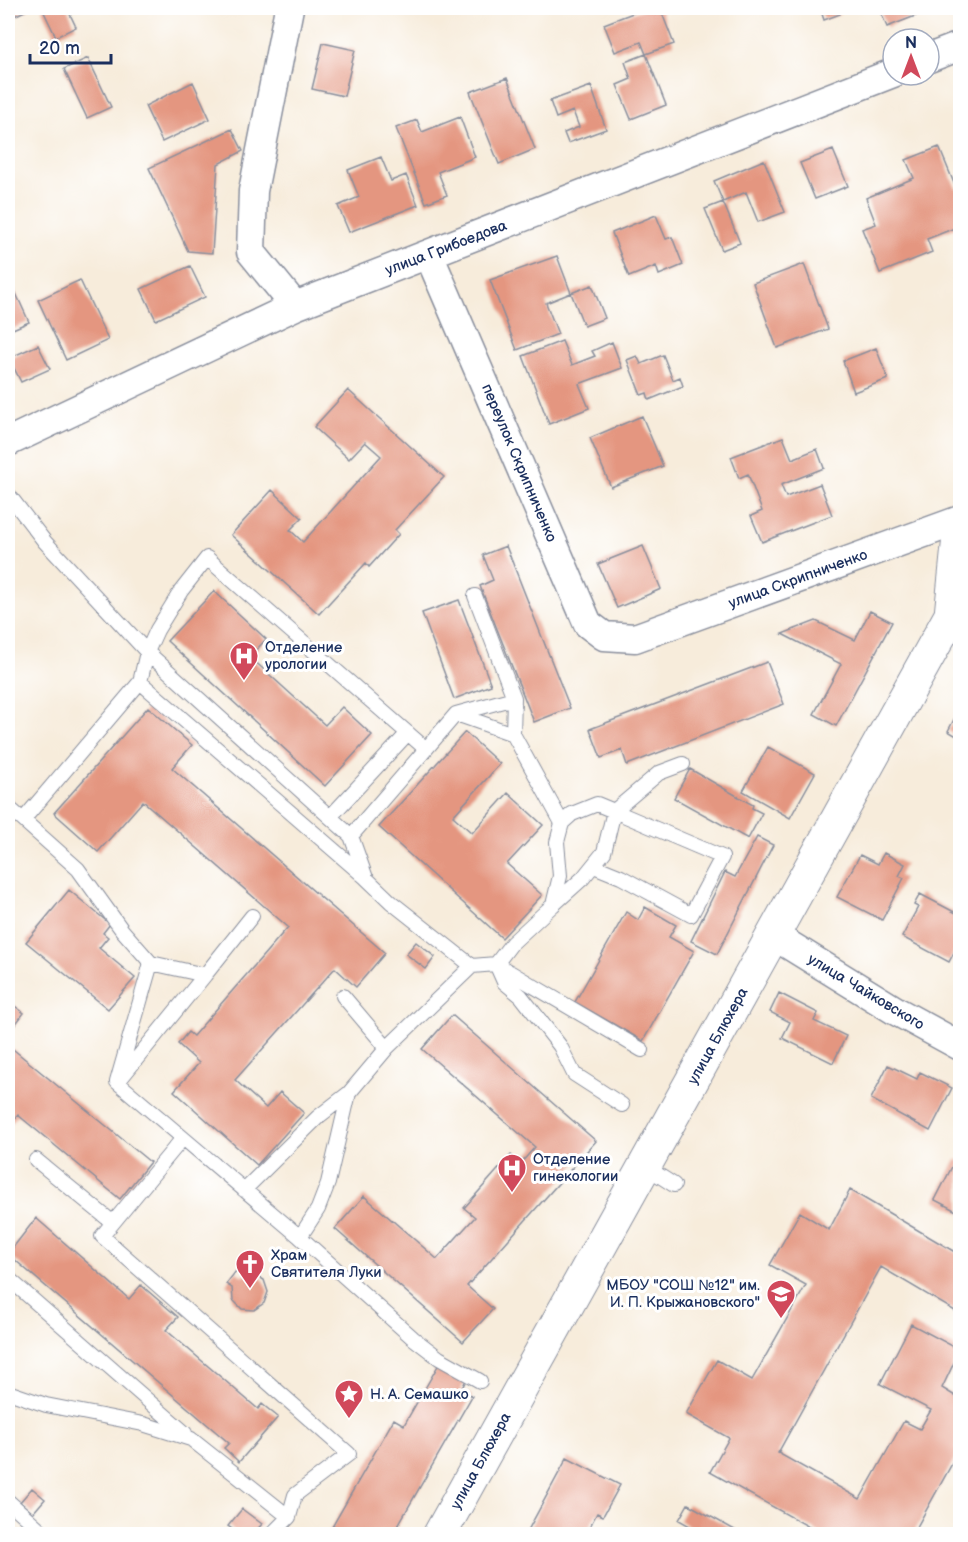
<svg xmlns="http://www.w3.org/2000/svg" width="968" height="1542" font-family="'Balsamiq Sans',sans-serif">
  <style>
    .building { fill: #e49680 }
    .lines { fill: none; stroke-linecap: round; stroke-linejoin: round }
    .service-casing { stroke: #898e9c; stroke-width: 16 }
    .minor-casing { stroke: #898e9c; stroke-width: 31 }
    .tertiary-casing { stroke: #898e9c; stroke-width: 35 }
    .service { stroke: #fff; stroke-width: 14 }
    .minor { stroke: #fff; stroke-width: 28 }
    .tertiary { stroke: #fff; stroke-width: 33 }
    .labels { text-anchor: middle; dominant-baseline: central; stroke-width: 6; stroke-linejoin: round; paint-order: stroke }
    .street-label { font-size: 15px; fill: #1b2f5e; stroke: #fff }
    .poi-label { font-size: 15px; fill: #1b2f5e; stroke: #fff; text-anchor: start }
  </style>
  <rect width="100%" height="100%" fill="#fff"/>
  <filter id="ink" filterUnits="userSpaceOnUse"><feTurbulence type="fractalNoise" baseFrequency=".0167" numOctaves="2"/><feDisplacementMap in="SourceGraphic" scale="12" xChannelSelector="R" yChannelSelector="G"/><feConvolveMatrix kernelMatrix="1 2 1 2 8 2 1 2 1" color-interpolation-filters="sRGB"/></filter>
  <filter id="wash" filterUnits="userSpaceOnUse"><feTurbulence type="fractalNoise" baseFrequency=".008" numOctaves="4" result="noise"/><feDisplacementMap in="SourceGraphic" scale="24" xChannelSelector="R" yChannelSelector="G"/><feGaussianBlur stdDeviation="1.35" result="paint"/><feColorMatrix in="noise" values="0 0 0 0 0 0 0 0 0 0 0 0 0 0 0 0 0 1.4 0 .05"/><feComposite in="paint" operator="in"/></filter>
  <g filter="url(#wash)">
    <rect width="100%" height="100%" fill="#f7ecdb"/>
    <g id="blocks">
      <path class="building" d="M8 8H31L8 19Z
        M42 8H67L76 27 56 37Z
        M646 8H660L674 44 646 54 641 42 615 52 604 24Z
        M820 8H838L840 14 824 20Z
        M879 8H921L923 13 887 27Z
        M323 43 355 50 344 96 312 89Z
        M646 54 666 105 631 119 617 85 631 79 625 62Z
        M88 58 111 107 87 118 64 69Z
        M507 78 535 149 499 164 470 92Z
        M193 82 210 119 162 142 145 106Z
        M591 86 606 129 568 143 564 133 579 127 573 111 556 118 550 101Z
        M460 117 475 157 438 172 447 195 426 203 396 128 417 120 422 132Z
        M232 129 243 151 218 164 212 253 188 251 149 168Z
        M939 147 956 188 960 187V226L927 239 932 252 880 273 862 229 876 224 866 198 914 178 906 160Z
        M833 150 848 186 815 199 800 163Z
        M381 157 391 181 406 175 418 205 349 232 338 206 359 197 348 170Z
        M764 160 785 212 758 222 746 192 723 202 714 181Z
        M723 202 740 243 722 250 705 209Z
        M656 215 666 239 672 237 683 265 659 275 656 266 629 277 612 233Z
        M557 256 571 293 546 303 558 334 517 350 490 280Z
        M804 264 828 329 777 348 753 283Z
        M190 266 205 297 156 320 141 289Z
        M80 280 108 340 66 360 38 300Z
        M592 285 605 318 584 326 571 293Z
        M14 289 29 322 8 331V291Z
        M562 341 572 365 595 356 592 351 612 342 622 368 579 384 589 408 549 424 523 356Z
        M38 345 50 369 21 382 9 358Z
        M876 348 888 379 854 392 843 361Z
        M663 355 673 380 680 377 683 386 649 400 647 393 641 395 627 360 637 356 641 364Z
        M348 390 444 477 395 530 399 534 369 567 366 563 319 614 231 535 272 490 302 518 290 530 303 542 381 456 365 442 349 459 314 427Z
        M642 416 663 466 611 487 590 438Z
        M783 437 792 459 817 449 824 468 781 485 786 497 820 484 832 515 762 542 751 516 762 511 748 474 739 478 731 457Z
        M506 546 570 708 534 722 480 586 493 580 483 555Z
        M643 546 661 589 617 608 598 564Z
        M214 591 266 639 250 657 325 725 342 707 372 735 325 786 167 641Z
        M459 600 491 685 454 699 422 613Z
        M870 611 892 622 836 726 814 714 841 664 782 634 816 621 855 640Z
        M767 662 784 704 627 765 622 750 601 758 590 729Z
        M148 707 192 745 172 768 385 953 356 987 335 968 235 1080 266 1108 280 1092 304 1113 257 1165 174 1091 199 1063 178 1044 188 1032 193 1036 288 927 143 801 98 852 54 813Z
        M960 708V738L948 731Z
        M465 732 500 764 453 816 472 833 508 793 543 825 507 864 542 895 502 938 379 827Z
        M768 747 815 773 790 818 743 791Z
        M690 769 753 805 752 808 762 813 748 839 674 798Z
        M757 837 773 845 717 954 691 941 725 872 735 877Z
        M884 853 905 864 899 876 904 878 882 920 837 897 860 855 878 864Z
        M69 890 110 924 103 933 108 937 99 948 135 978 108 1009 26 942Z
        M920 894 960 915V941L949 962 902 937 918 907 914 905Z
        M645 907 676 925 669 937 694 951 643 1041 575 1002 626 912 638 920Z
        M416 942 435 957 426 969 406 954Z
        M779 993 818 1013 814 1021 846 1036 833 1063 782 1038 790 1022 770 1012Z
        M8 1001 24 1013 8 1034Z
        M452 1015 596 1141 467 1286 493 1309 463 1342 335 1229 364 1196 437 1259 475 1217 464 1208 488 1181 511 1155 521 1163 535 1147 422 1049Z
        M8 1045 150 1162 120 1199 18 1115 8 1127Z
        M888 1065 917 1079 920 1072 952 1088 930 1131 871 1099Z
        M956 1159 960 1161V1213L935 1200Z
        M850 1190 960 1255V1314L881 1267 778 1453 860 1499 904 1421 920 1429 931 1410 880 1384 911 1324 960 1350 942 1388 960 1399V1440L955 1449 959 1451 913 1534H822L710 1472 729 1438 686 1414 717 1360 752 1380 806 1285 770 1265 800 1212 829 1230Z
        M36 1218 129 1299 141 1285 178 1317 166 1330 258 1409 262 1404 278 1417 239 1462 224 1448 229 1443 8 1254Z
        M236 1271 241 1275 254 1274 264 1280 268 1292 264 1303 254 1310 242 1309 233 1300 232 1288 226 1284Z
        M439 1364 466 1380 461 1390 472 1396 393 1534H328L394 1419 404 1425Z
        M567 1458 620 1485 603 1516 597 1513 586 1534H526Z
        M32 1488 45 1499 33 1513 20 1502Z
        M688 1504 742 1534H704L679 1520Z
        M242 1509 262 1524 253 1534H239L228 1526Z"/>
    </g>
  </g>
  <g filter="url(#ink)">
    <use href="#blocks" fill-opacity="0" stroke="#898e9c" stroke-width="1.5"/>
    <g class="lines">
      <g class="service-casing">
        <path id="service" d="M8 494 45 542 147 652 351 836 366 878 391 902 472 966 387 1048 349 1093 328 1183 318 1209 300 1237
          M140 682 365 877
          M456 714 513 734 562 823
          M513 734 514 698
          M426 749 456 714 514 698 475 596
          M8 807 23 820
          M331 816 408 733
          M351 836 426 749 207 558 181 591 157 630 147 652 140 682 23 820 78 869 122 930 151 963 117 1082 300 1237 413 1338 439 1358 480 1381
          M553 905 583 878 604 852 614 811 722 857 691 915 621 877 594 866
          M151 963 205 975 252 916
          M472 966 496 964 642 1050
          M343 996 387 1048
          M121 1078 205 975
          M622 1105 574 1074 560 1046 521 996 504 982 496 964 512 943 553 905 560 876 557 842 562 823 572 814 597 804 614 811 659 773 683 764
          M183 1138 102 1236 349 1454 295 1495 289 1517 272 1534
          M36 1160 112 1222
          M646 1167 674 1185
          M244 1190 318 1117 349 1093
          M8 1278 185 1433
          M8 1392 46 1405 143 1424 191 1439 289 1517
          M8 1501 45 1534"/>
      </g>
      <g class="minor-casing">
        <path id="minor" d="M289 8 253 191 251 252 295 306
          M929 58 960 46
          M429 255 588 624 604 636 635 638 960 520
          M8 442 295 306 893 73
          M773 935 896 1011 960 1046"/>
      </g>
      <g class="tertiary-casing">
        <path id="tertiary" d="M440 1534 951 615 960 527"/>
      </g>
      <use href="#service" class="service"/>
      <use href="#minor" class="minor"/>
      <use href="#tertiary" class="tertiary"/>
    </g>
  </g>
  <defs>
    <g id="hospital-pin" transform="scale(1.5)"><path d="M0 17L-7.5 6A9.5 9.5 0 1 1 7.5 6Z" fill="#d1495b" stroke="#fff"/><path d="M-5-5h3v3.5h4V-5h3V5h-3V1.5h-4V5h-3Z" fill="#fff"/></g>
    <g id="church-pin" transform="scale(1.5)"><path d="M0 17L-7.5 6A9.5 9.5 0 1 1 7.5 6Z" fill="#d1495b" stroke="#fff"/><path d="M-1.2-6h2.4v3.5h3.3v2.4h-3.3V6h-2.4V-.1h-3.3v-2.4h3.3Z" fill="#fff"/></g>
    <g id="school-pin" transform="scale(1.5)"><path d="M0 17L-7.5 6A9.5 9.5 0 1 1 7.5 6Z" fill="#d1495b" stroke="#fff"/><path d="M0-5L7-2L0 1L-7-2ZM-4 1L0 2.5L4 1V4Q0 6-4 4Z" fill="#fff"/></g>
    <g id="sight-pin" transform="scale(1.5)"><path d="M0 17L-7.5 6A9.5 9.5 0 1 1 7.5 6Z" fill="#d1495b" stroke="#fff"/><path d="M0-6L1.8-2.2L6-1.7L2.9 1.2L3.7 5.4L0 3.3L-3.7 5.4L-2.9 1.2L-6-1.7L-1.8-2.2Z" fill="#fff"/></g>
  </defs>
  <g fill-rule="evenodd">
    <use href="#hospital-pin" x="244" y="656"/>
    <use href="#hospital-pin" x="512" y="1168"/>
    <use href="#church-pin" x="250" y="1264"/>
    <use href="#school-pin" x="781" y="1294"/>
    <use href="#sight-pin" x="349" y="1394"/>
  </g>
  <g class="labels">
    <g class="street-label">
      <text transform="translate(446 248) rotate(-21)">улица Грибоедова</text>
      <text transform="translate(519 463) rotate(67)">переулок Скрипниченко</text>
      <text transform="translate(798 579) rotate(-20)">улица Скрипниченко</text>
      <text transform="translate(866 992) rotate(31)">улица Чайковского</text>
      <text transform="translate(718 1036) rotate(-61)">улица Блюхера</text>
      <text transform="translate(481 1461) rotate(-61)">улица Блюхера</text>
    </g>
    <g class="poi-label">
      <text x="265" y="647">Отделение<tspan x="265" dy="17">урологии</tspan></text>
      <text x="533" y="1159">Отделение<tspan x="533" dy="17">гинекологии</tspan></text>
      <text x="271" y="1255">Храм<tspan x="271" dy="17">Святителя Луки</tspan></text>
      <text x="760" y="1285" text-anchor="end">МБОУ "СОШ №12" им.<tspan x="760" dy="17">И. П. Крыжановского"</tspan></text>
      <text x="370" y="1394">Н. А. Семашко</text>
    </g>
  </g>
  <rect width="968" height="1542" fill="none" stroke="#fff" stroke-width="30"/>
  <g transform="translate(911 57)"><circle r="28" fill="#ffffff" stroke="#a4acbf" stroke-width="1.5"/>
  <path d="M0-4.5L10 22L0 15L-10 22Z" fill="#d1495b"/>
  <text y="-9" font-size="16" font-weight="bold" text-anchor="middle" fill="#1b2f5e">N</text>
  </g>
  <path d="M30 54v9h81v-9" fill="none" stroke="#1b2f5e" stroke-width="3"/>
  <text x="39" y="54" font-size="18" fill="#1b2f5e" stroke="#ffffff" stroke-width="4.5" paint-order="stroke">20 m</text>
</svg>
